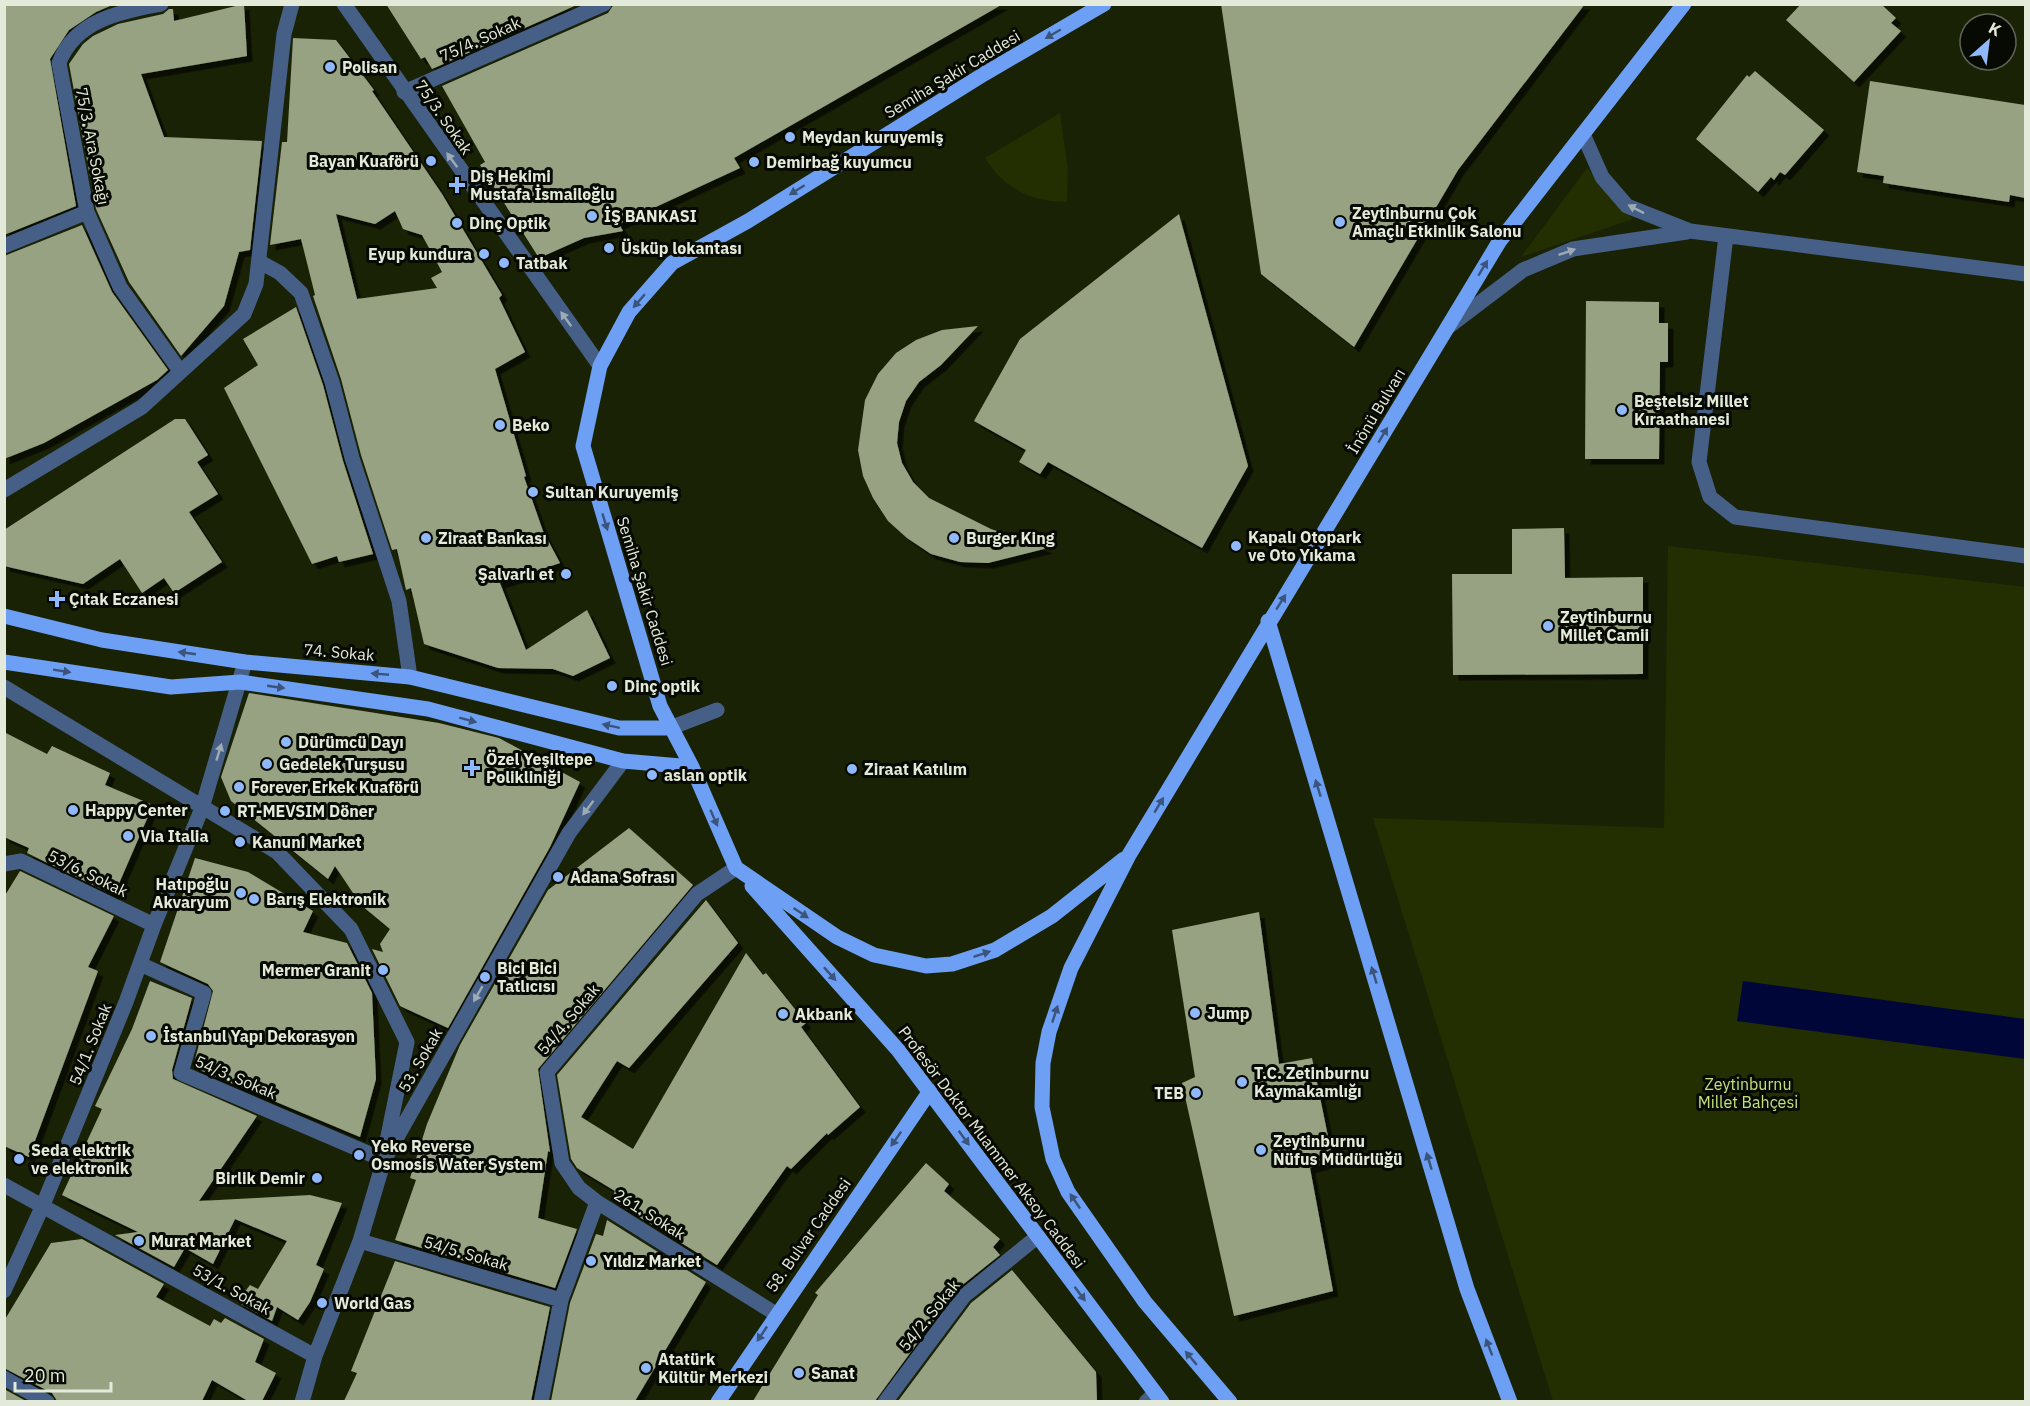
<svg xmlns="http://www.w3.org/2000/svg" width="2030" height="1406" font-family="'IBM Plex Sans',sans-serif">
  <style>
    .green { fill: #232f01 }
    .water { fill: #000638 }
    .building { fill: #97a282; fill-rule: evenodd; filter: url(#shadow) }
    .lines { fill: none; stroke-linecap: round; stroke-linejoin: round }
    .minor { stroke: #465f87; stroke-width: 15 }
    .major { stroke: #6d9ff4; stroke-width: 15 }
    .oneway { fill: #3a547b }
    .oneway2 { fill: #9dabb4 }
    .poi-dot { fill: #8fb8fd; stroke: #060a02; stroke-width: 2 }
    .labels { text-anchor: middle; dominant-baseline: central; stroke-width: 6; stroke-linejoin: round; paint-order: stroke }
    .street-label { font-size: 16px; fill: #e4ead9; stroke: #060a02 }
    .poi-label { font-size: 16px; font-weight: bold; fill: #e4ead9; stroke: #060a02; text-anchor: start }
    .park-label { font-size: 16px; fill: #c2e17e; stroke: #060a02 }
  </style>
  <defs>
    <filter id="shadow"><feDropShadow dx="5.5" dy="5.5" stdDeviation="0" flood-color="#0009"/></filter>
  </defs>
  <rect width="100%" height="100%" fill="#1a2206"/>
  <path class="green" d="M1060 113 1068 171 1067 202C1031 202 1004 188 985 158Z
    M1587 168 1633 219 1521 257Z
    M1668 546 2025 587V1401H1553L1373 818 1664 828Z"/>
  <path class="water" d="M1743 981 2025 1019V1059L1737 1021Z"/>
  <path class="building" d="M4 4H115L96 12 69 30 50 59 76 206 4 235Z
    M244 4 247 56 141 74 164 137 262 141 250 250 239 252 224 306 181 356 129 282 96 209 69 64 83 44 93 36 118 24 163 14 169 9H173L174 21Z
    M386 4H579L432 69 425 57 421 59Z
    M614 4H1003L734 158 740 168 619 224 623 231 584 238 539 258 480 165 485 162 442 86 608 13Z
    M1221 4H1585L1458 170 1354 347 1261 274Z
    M1801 4H1881L1896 18 1891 23 1901 31 1854 82 1786 20Z
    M293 38 336 40 374 90 372 91 442 194 502 295 499 298 525 352 495 369 526 476 524 477 543 531 560 563 500 583 526 650 587 610 610 658 573 676 553 669 498 668 424 644 411 588 406 590 397 549 392 550 361 455 341 379 313 296 315 295 301 239 270 245 282 142H287ZM395 211 403 229 422 235 442 272 431 278 437 288 357 299 336 214 375 224Z
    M1755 71 1824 130 1785 175 1780 172 1774 180 1771 177 1758 192 1696 139 1747 75 1749 77Z
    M1870 81 2025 105V198L2010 195 2009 202 1883 183 1884 176 1857 172Z
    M1179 214 1248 466 1202 548 1048 462 1040 474 1019 462 1026 450 974 421 1020 339Z
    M82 225 112 292 168 370 157 380 44 443 4 459V256Z
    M1586 301 1659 302V323H1668V362H1660L1659 459H1585Z
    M296 307 323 385 343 461 373 554 339 562 337 556 312 564 224 388 258 365 243 339Z
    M978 326 941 365 919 382 906 401 899 422 897 443 902 463 913 482 929 498 991 529 1048 548 988 563 960 562 931 554 907 538 888 521 873 498 863 476 858 450 865 400 878 374 896 353 916 340 942 330Z
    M175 419H185L208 455 197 462 218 494 189 512 222 562 174 593 164 578 142 593 120 559 83 584 4 566V530Z
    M1564 528 1565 578 1643 577V674L1453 675 1452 574H1512V529Z
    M249 693 439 723 499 738 580 782 550 847 448 1028 400 1006 372 949 383 952 380 944 390 929 361 905 335 866 328 879 231 801 221 777Z
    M4 732 47 754 52 746 110 773 105 785 153 805 114 895 27 853 29 848 4 837Z
    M629 828 693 885 538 1069 550 1152 548 1151 538 1218 577 1229 555 1288 395 1240 416 1180 410 1178 427 1124 460 1045 548 890Z
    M195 858 248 872 313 911 303 932 347 943 372 993 376 1079 360 1137 193 1067 213 991 208 984 160 962Z
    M20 871 114 916 88 967 98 971 29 1157 4 1146V897Z
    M706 900 738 943 629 1068 617 1061 581 1117 633 1149 746 953 763 975 766 973 806 1023 801 1027 860 1107 828 1135 827 1133 791 1169 787 1166 717 1265 612 1200 615 1191 577 1168 571 1159 557 1075Z
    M1259 912 1279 1064 1312 1058 1333 1161 1310 1168 1333 1291 1234 1316 1182 1083 1195 1077 1172 930Z
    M150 981 192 998 172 1070 173 1079 257 1116 199 1201 310 1195 342 1203 316 1265 324 1269 310 1302 298 1320 277 1307 272 1321 237 1302 250 1285 258 1289 287 1241 235 1219 213 1264 185 1248 174 1267 115 1235 138 1232 62 1195 102 1109 95 1106 132 1029Z
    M926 1163 949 1184 944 1191 1000 1239 993 1247 1000 1255 956 1290 875 1401H753L818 1295 815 1293Z
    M607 1220 706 1282 635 1401H551L570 1303 596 1234 603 1236Z
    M82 1239 164 1284 156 1297 210 1326 214 1319 221 1323 225 1318 264 1339 255 1362 276 1373 262 1401H248L212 1380 202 1401H57L52 1393 4 1368V1321L51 1243Z
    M395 1261 550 1307 531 1401H344L357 1373 351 1371Z
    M1012 1270 1096 1372 1097 1401H898L971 1303Z
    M4 1389 26 1401H4Z"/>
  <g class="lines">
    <path class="minor" d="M161 4C121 11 74 21 59 63L87 212 120 287 180 371
      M344 4 600 366
      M404 92 604 4
      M1583 134 1602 177 1627 206 1690 231 2026 274
      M1726 236 1699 462 1710 497 1735 517 2026 556
      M4 246 87 212
      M260 262 280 273 301 293 332 382 352 458 399 601 410 677
      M1448 327 1523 270 1573 249 1687 232
      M4 490 142 407 244 314 256 284 284 34 292 4
      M4 687 277 852 351 929 407 1042 386 1146
      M670 728 717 710
      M4 864 21 861 154 925
      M140 964 204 993 181 1073 384 1160
      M4 1185 315 1356
      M597 1202 776 1314
      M360 1241 561 1300
      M4 1291 43 1205 126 1002 154 925 202 808 245 662
      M4 1378 47 1402
      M302 1402 315 1356 360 1241 384 1160 569 833 623 761
      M541 1402 561 1300 597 1202 579 1188 562 1163 547 1072 697 894 736 868
      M885 1402 964 1296 1037 1237
      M1146 1402 1155 1393"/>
    <path class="major" d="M1104 4 984 74 748 221 672 263 629 312 600 366 583 446 660 706 692 767 736 868 837 937 874 955 926 966 952 964 995 950 1052 916 1124 859
      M4 616 102 640 245 662 410 677 619 728H670
      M1268 621 1467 1289 1510 1402
      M4 662 171 687 240 682 428 709 623 761 692 767
      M752 886 898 1050 1162 1402
      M718 1402 930 1091
      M1230 1402 1145 1302 1068 1192 1053 1159 1042 1107 1043 1063 1049 1032 1071 968 1129 855 1499 242 1684 4"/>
  </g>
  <defs><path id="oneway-solid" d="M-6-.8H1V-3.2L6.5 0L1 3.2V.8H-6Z" transform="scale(1.5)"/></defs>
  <g class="oneway">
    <use href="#oneway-solid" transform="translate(1053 34) rotate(150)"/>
    <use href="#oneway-solid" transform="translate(797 190) rotate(148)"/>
    <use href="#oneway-solid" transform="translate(1483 268) rotate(-59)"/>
    <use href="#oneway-solid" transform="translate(639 301) rotate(131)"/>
    <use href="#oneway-solid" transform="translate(1383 435) rotate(-59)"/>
    <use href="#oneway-solid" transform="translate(605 522) rotate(73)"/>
    <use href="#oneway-solid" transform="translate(1281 602) rotate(-58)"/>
    <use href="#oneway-solid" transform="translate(187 653) rotate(-172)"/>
    <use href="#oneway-solid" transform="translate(62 671) rotate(9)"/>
    <use href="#oneway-solid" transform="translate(380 674) rotate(-175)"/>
    <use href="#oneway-solid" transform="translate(276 687) rotate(8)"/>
    <use href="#oneway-solid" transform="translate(468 720) rotate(15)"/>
    <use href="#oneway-solid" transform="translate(611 726) rotate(-168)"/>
    <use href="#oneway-solid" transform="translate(1318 788) rotate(-107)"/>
    <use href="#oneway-solid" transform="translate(1159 805) rotate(-59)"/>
    <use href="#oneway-solid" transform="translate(714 818) rotate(66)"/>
    <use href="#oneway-solid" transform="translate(801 913) rotate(34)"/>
    <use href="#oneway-solid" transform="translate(982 954) rotate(-18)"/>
    <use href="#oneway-solid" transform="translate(830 974) rotate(48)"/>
    <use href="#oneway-solid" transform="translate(1374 975) rotate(-107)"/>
    <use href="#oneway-solid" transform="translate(1055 1014) rotate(-72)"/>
    <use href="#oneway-solid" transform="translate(964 1138) rotate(54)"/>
    <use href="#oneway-solid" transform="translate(896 1139) rotate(125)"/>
    <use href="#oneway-solid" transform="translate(1429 1161) rotate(-107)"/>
    <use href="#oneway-solid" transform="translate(1075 1201) rotate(-124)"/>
    <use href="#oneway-solid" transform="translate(1080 1294) rotate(53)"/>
    <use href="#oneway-solid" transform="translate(762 1334) rotate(124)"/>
    <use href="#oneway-solid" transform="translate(1489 1347) rotate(-111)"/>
    <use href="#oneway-solid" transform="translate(1191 1358) rotate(-130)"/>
  </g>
  <g class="oneway2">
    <use href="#oneway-solid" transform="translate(452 160) rotate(-126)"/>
    <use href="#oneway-solid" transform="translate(1636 209) rotate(-153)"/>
    <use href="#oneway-solid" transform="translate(1567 252) rotate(-19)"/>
    <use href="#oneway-solid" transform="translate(566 319) rotate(-126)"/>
    <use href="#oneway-solid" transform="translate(219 752) rotate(-73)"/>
    <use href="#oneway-solid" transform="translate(588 808) rotate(127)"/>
    <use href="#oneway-solid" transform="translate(478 994) rotate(120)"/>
  </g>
  <g class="poi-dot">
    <circle cx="330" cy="67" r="6"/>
    <circle cx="790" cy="137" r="6"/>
    <circle cx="431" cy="161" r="6"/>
    <circle cx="754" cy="162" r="6"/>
    <path d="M454 176h6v6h6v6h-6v6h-6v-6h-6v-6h6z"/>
    <circle cx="592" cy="216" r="6"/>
    <circle cx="1340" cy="222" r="6"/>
    <circle cx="457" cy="223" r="6"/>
    <circle cx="609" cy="248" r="6"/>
    <circle cx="484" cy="254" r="6"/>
    <circle cx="504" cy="263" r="6"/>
    <circle cx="1622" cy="410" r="6"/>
    <circle cx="500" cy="425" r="6"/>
    <circle cx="533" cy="492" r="6"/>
    <circle cx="426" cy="538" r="6"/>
    <circle cx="954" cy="538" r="6"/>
    <circle cx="1236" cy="546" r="6"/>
    <circle cx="566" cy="574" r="6"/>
    <path d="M54 590h6v6h6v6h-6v6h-6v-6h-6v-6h6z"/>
    <circle cx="1548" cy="626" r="6"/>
    <circle cx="612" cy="686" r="6"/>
    <circle cx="286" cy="742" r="6"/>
    <circle cx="267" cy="764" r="6"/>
    <path d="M469 759h6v6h6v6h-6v6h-6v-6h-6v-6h6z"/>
    <circle cx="852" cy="769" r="6"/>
    <circle cx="652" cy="775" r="6"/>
    <circle cx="239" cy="787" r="6"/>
    <circle cx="73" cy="810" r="6"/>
    <circle cx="225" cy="811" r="6"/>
    <circle cx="128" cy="836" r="6"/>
    <circle cx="240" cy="842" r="6"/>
    <circle cx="558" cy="877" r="6"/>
    <circle cx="241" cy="893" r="6"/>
    <circle cx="254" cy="899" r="6"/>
    <circle cx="383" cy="970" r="6"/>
    <circle cx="485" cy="977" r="6"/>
    <circle cx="1195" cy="1013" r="6"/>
    <circle cx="783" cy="1014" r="6"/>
    <circle cx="151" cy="1036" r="6"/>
    <circle cx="1242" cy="1082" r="6"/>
    <circle cx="1196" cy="1093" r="6"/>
    <circle cx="1261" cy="1150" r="6"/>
    <circle cx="359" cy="1155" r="6"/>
    <circle cx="19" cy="1159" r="6"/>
    <circle cx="317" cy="1178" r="6"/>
    <circle cx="139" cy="1241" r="6"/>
    <circle cx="591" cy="1261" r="6"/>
    <circle cx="322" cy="1303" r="6"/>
    <circle cx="646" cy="1368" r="6"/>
    <circle cx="799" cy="1373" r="6"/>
  </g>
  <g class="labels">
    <g class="street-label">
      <text transform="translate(480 39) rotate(-24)">75/4. Sokak</text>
      <text transform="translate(952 74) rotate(-31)">Semiha Şakir Caddesi</text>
      <text transform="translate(444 117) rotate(55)">75/3. Sokak</text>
      <text transform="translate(93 146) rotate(79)">75/3. Ara Sokağı</text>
      <text transform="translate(1376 411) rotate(-59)">İnönü Bulvarı</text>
      <text transform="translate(645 591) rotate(73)">Semiha Şakir Caddesi</text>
      <text transform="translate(339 652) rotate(5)">74. Sokak</text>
      <text transform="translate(88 873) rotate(26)">53/6. Sokak</text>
      <text transform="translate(568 1019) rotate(-50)">54/4. Sokak</text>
      <text transform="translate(90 1044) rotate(-68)">54/1. Sokak</text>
      <text transform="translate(420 1060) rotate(-60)">53. Sokak</text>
      <text transform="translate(236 1077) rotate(23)">54/3. Sokak</text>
      <text transform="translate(992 1147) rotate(53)">Profesör Doktor Muammer Aksoy Caddesi</text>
      <text transform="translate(650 1214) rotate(32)">261. Sokak</text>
      <text transform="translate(808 1235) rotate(-55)">58. Bulvar Caddesi</text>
      <text transform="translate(466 1253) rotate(16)">54/5. Sokak</text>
      <text transform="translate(232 1289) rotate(29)">53/1. Sokak</text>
      <text transform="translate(929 1315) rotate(-51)">54/2. Sokak</text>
    </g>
    <g class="poi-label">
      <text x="342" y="67">Polisan</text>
      <text x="802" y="137">Meydan kuruyemiş</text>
      <text x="419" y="161" text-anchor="end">Bayan Kuaförü</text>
      <text x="766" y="162">Demirbağ kuyumcu</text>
      <text x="470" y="176">Diş Hekimi<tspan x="470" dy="18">Mustafa İsmailoğlu</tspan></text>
      <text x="1352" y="213">Zeytinburnu Çok<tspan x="1352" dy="18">Amaçlı Etkinlik Salonu</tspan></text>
      <text x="604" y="216">İŞ BANKASI</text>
      <text x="469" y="223">Dinç Optik</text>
      <text x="621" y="248">Üsküp lokantası</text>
      <text x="472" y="254" text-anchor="end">Eyup kundura</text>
      <text x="516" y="263">Tatbak</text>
      <text x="1634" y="401">Beştelsiz Millet<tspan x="1634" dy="18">Kıraathanesi</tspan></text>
      <text x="512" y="425">Beko</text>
      <text x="545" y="492">Sultan Kuruyemiş</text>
      <text x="1248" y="537">Kapalı Otopark<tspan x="1248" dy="18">ve Oto Yıkama</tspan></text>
      <text x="438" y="538">Ziraat Bankası</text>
      <text x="966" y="538">Burger King</text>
      <text x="554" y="574" text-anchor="end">Şalvarlı et</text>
      <text x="69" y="599">Çıtak Eczanesi</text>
      <text x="1560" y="617">Zeytinburnu<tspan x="1560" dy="18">Millet Camii</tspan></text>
      <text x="624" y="686">Dinç optik</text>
      <text x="298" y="742">Dürümcü Dayı</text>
      <text x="486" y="759">Özel Yeşiltepe<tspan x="486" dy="18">Polikliniği</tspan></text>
      <text x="279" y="764">Gedelek Turşusu</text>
      <text x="864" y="769">Ziraat Katılım</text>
      <text x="664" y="775">aslan optik</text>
      <text x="251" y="787">Forever Erkek Kuaförü</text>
      <text x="85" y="810">Happy Center</text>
      <text x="237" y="811">RT-MEVSIM Döner</text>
      <text x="140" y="836">Via Italia</text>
      <text x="252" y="842">Kanuni Market</text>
      <text x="570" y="877">Adana Sofrası</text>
      <text x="229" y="884" text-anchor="end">Hatıpoğlu<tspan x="229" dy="18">Akvaryum</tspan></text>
      <text x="266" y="899">Barış Elektronik</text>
      <text x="497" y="968">Bici Bici<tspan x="497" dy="18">Tatlıcısı</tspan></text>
      <text x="371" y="970" text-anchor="end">Mermer Granit</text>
      <text x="1207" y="1013">Jump</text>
      <text x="795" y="1014">Akbank</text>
      <text x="163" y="1036">İstanbul Yapı Dekorasyon</text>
      <text x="1254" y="1073">T.C. Zetinburnu<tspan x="1254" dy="18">Kaymakamlığı</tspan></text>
      <text x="1184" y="1093" text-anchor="end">TEB</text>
      <text x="1273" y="1141">Zeytinburnu<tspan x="1273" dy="18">Nüfus Müdürlüğü</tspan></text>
      <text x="371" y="1146">Yeko Reverse<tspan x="371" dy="18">Osmosis Water System</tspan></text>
      <text x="31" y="1150">Seda elektrik<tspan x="31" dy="18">ve elektronik</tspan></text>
      <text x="305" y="1178" text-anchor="end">Birlik Demir</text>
      <text x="151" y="1241">Murat Market</text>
      <text x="603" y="1261">Yıldız Market</text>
      <text x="334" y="1303">World Gas</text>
      <text x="658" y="1359">Atatürk<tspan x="658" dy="18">Kültür Merkezi</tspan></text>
      <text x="811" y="1373">Sanat</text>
    </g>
    <g class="park-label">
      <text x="1748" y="1084">Zeytinburnu<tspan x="1748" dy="18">Millet Bahçesi</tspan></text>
    </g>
  </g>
  <rect width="2030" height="1406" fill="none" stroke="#e4ead9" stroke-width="12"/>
  <g transform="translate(1988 42) rotate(28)"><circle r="28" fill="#060a02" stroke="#5f6458" stroke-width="1.5"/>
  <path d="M0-4.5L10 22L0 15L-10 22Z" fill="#8fb8fd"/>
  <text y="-9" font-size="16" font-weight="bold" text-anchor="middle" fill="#e4ead9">K</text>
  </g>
  <path d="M15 1382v9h96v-9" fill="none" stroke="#e4ead9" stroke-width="3"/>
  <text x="24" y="1382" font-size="18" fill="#e4ead9" stroke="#060a02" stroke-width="4.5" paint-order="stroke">20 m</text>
</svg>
